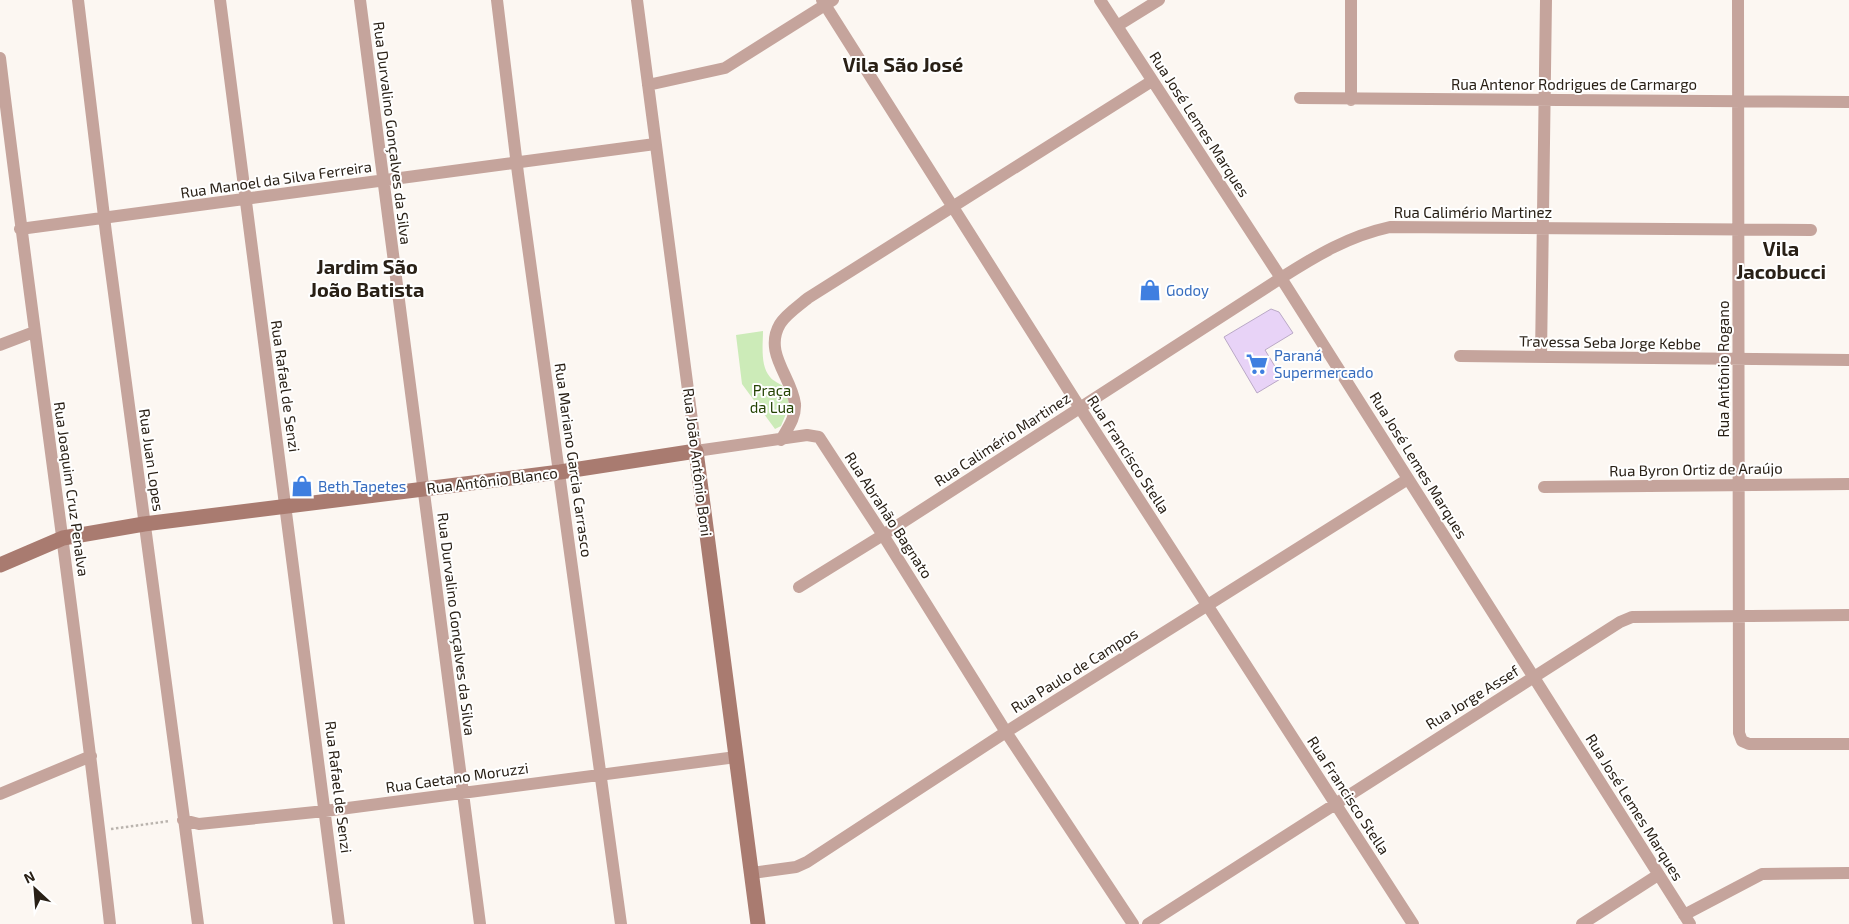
<svg xmlns="http://www.w3.org/2000/svg" width="1849" height="924" font-family="'Exo 2',sans-serif">
  <style>
    .green { fill: #ccebb8 }
    .building { fill: #e8d3f7; stroke: #baa9c6 }
    .lines { fill: none; stroke-linecap: round; stroke-linejoin: round }
    .path { stroke: #bab4ae; stroke-width: 2.5; stroke-dasharray: 2.5 2.5; stroke-linecap: butt }
    .street { stroke: #c5a49c; stroke-width: 12 }
    .secondary { stroke: #a97b70; stroke-width: 15 }
    .labels { text-anchor: middle; dominant-baseline: central; stroke-width: 4; stroke-linejoin: round; paint-order: stroke }
    .street-label { font-size: 15px; fill: #292016; stroke: #fff }
    .shop-label { font-size: 15px; fill: #366cbe; stroke: #fff; text-anchor: start }
    .park-label { font-size: 15px; fill: #254404; stroke: #fff }
    .district-label { font-size: 20px; font-weight: bold; fill: #292016; stroke: #fff }
  </style>
  <rect width="100%" height="100%" fill="#fcf7f2"/>
  <path class="green" d="M763 331C763 344 760 366 770 377 773 381 779 383 783 386 794 398 786 414 781 426L775 429 742 384 736 335Z"/>
  <path class="building" d="M1271 309 1279 312 1293 333 1265 350 1282 378 1257 393 1224 337Z"/>
  <g class="lines">
    <path class="path" d="M111 829 170 821"/>
    <path class="street" d="M78 0 106 233 198 924
      M220 0 339 924
      M360 0 480 924
      M497 0 518 174 621 924
      M637 0 696 451 807 435 819 437 883 535 1006 732 1133 924
      M822 0 1080 408 1413 924
      M1100 0 1281 278 1690 924
      M1738 0 1739 733 1742 741 1749 744H1849
      M1117 26 1159 0
      M0 58C35 347 78 635 110 924
      M648 85 725 68 833 0
      M1300 98 1849 102
      M1351 100V0
      M20 229 655 144
      M0 345 34 332
      M1460 356 1849 360
      M1541 357 1546 0
      M781 440C787 429 796 418 795 404 792 377 763 353 780 324 786 314 800 305 808 298L1152 81
      M1544 487 1849 484
      M799 587 883 535 1281 278C1317 255 1349 236 1390 227L1811 230
      M0 794 91 756
      M183 820 199 824 325 811 736 757
      M752 873 796 867 807 862 1006 732 1408 479
      M1684 915 1762 874 1849 873
      M1148 924 1620 622 1632 617 1849 615
      M1582 924 1658 875"/>
    <path class="secondary" d="M0 565 63 538 144 524 560 472 696 451 758 924"/>
  </g>
  <defs>
    <g id="shop-bare" transform="scale(1.725)"><path d="M-5-2.5h2.3a2.7 3.5 0 0 1 5.4 0H5L5.5 6h-11ZM-1.5-2.5h3a1.5 2.3 0 0 0-3 0Z" fill="#3f7fe0" stroke="#fff" stroke-width="2.5" paint-order="stroke"/></g>
    <g id="supermarket-bare" transform="scale(1.725)"><path d="M-6-5.5h2.5l.6 2H6L4.5 2H-2.5L-4.4-4H-6ZM-1.5 3.2a1.3 1.3 0 1 0 .1 0ZM3 3.2a1.3 1.3 0 1 0 .1 0Z" fill="#3f7fe0" stroke="#fff" stroke-width="2.5" paint-order="stroke"/></g>
  </defs>
  <g fill-rule="evenodd">
    <use href="#shop-bare" x="1150" y="290"/>
    <use href="#supermarket-bare" x="1257" y="364"/>
    <use href="#shop-bare" x="302" y="486"/>
  </g>
  <g class="labels">
    <g class="street-label">
      <text x="1574" y="84">Rua Antenor Rodrigues de Carmargo</text>
      <text transform="translate(1200 124) rotate(57)">Rua José Lemes Marques</text>
      <text transform="translate(393 133) rotate(83)">Rua Durvalino Gonçalves da Silva</text>
      <text transform="translate(276 179) rotate(-8)">Rua Manoel da Silva Ferreira</text>
      <text x="1473" y="212">Rua Calimério Martinez</text>
      <text transform="translate(1610 342) rotate(1)">Travessa Seba Jorge Kebbe</text>
      <text transform="translate(1723 369) rotate(-90)">Rua Antônio Rogano</text>
      <text transform="translate(286 386) rotate(82)">Rua Rafael de Senzi</text>
      <text transform="translate(1002 439) rotate(-33)">Rua Calimério Martinez</text>
      <text transform="translate(1129 454) rotate(57)">Rua Francisco Stella</text>
      <text transform="translate(152 460) rotate(82)">Rua Juan Lopes</text>
      <text transform="translate(574 460) rotate(82)">Rua Mariano Garcia Carrasco</text>
      <text transform="translate(698 462) rotate(83)">Rua João Antônio Boni</text>
      <text transform="translate(1419 465) rotate(58)">Rua José Lemes Marques</text>
      <text transform="translate(1696 469) rotate(-1)">Rua Byron Ortiz de Araújo</text>
      <text transform="translate(492 480) rotate(-7)">Rua Antônio Blanco</text>
      <text transform="translate(72 489) rotate(82)">Rua Joaquim Cruz Penalva</text>
      <text transform="translate(889 515) rotate(57)">Rua Abrahão Bagnato</text>
      <text transform="translate(457 624) rotate(83)">Rua Durvalino Gonçalves da Silva</text>
      <text transform="translate(1074 670) rotate(-32)">Rua Paulo de Campos</text>
      <text transform="translate(1472 697) rotate(-32)">Rua Jorge Assef</text>
      <text transform="translate(457 777) rotate(-8)">Rua Caetano Moruzzi</text>
      <text transform="translate(339 787) rotate(83)">Rua Rafael de Senzi</text>
      <text transform="translate(1349 795) rotate(57)">Rua Francisco Stella</text>
      <text transform="translate(1635 807) rotate(58)">Rua José Lemes Marques</text>
    </g>
    <g class="shop-label">
      <text x="1166" y="290">Godoy</text>
      <text x="1274" y="355">Paraná<tspan x="1274" dy="17">Supermercado</tspan></text>
      <text x="318" y="486">Beth Tapetes</text>
    </g>
    <g class="park-label">
      <text x="772" y="390">Praça<tspan x="772" dy="17">da Lua</tspan></text>
    </g>
    <g class="district-label">
      <text x="903" y="64">Vila São José</text>
      <text x="1781" y="248">Vila<tspan x="1781" dy="23">Jacobucci</tspan></text>
      <text x="367" y="266">Jardim São<tspan x="367" dy="23">João Batista</tspan></text>
    </g>
  </g>
  <g transform="translate(35 889) rotate(334)" stroke="#ffffff" stroke-width="4" paint-order="stroke">
  <path d="M0-4L9 19L0 12L-9 19Z" fill="#292016"/>
  <text y="-8" font-size="14" font-weight="bold" text-anchor="middle" fill="#292016">N</text>
  </g>
</svg>
